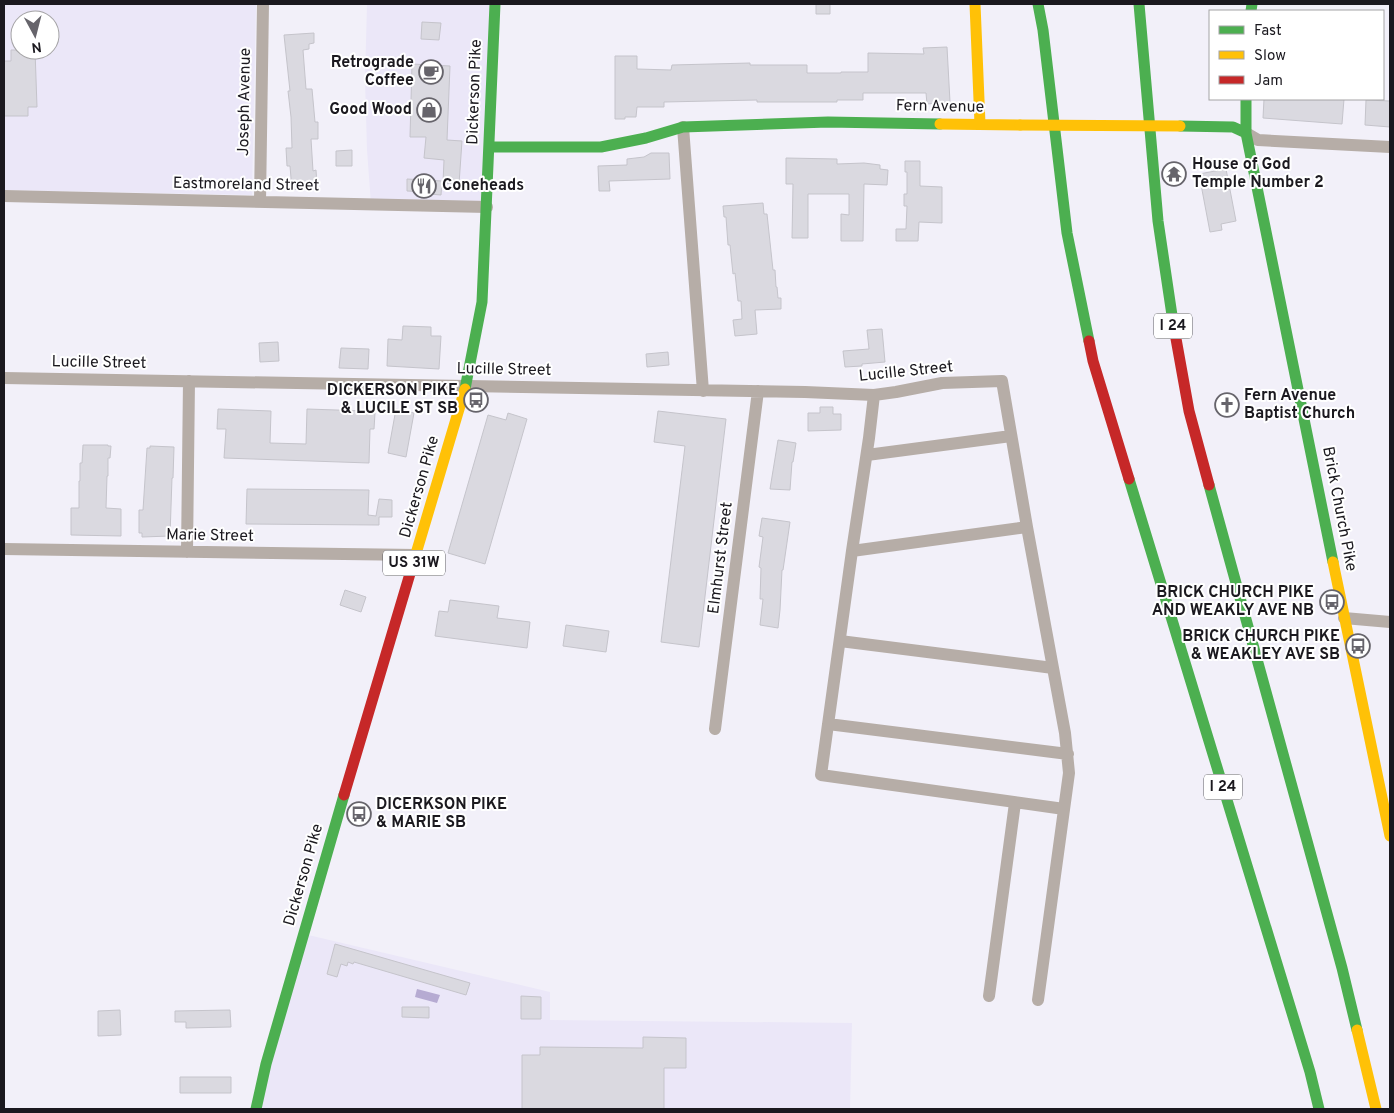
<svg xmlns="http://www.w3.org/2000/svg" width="1394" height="1113" font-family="Overpass,sans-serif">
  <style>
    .built { fill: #ebe7f8; fill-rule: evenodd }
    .water { fill: #b6abd2 }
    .building { fill: #dad9e0; stroke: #c5c4cb }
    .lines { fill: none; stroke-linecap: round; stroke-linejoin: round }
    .street { stroke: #b6ada7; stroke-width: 12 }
    .fast { stroke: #4caf50; stroke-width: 11 }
    .slow { stroke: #ffc107; stroke-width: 11 }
    .jam { stroke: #c62828; stroke-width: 11 }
    .slow-bridge { stroke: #ffc107; stroke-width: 11 }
    .labels { text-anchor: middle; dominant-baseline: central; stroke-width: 4; stroke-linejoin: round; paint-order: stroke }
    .shield { fill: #fff; stroke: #5f5e62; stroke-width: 1 }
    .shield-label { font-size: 15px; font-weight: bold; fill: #1b191f }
    .poi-label { font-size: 16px; font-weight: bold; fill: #1b191f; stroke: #fff; text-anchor: end }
    .street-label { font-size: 16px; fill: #1b191f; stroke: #fff }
  </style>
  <rect width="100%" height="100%" fill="#f2f0f9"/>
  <path class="built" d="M4 4H256L252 195 4 190ZM20 20H50V50H20Z
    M367 4H495L487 207 371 204 367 150 365 80Z
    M304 934 550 992V1020L852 1023 850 1109H256Z"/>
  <path class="water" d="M417 989 440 995 437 1003 415 997Z"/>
  <path class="building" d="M816 4H830V14H816Z
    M422 22 441 23 439 40 421 39Z
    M314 33V43L309 44V49L303 50 306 89H312L315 122H318V139H311L313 171 316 170 317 185 305 186V188L292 190 290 166H287L286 148H292L291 117 288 91H290L284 35Z
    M947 47 950 102 927 104 926 93H863V100H837V102H757V100L664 102V107H637L636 117H625V119H615V56H637V69L671 70 672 65 750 63V65H807V73H841V72H868V53L924 54 923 48Z
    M11 50H35L37 107H28V116H4V61H11Z
    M412 64 450 66 447 140 462 141 459 184 443 183 444 160 424 158 426 137H410Z
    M1264 99H1344L1342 124 1263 118Z
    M1366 100 1390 101V127L1365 125Z
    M352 150V166H336V151Z
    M651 153H669L670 179 609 181 610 191H599L598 166 627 165V159L644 157Z
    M786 158 837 159V164L864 163 880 165V169L888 170 887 185 864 184 863 241H841V214L849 215V194H808V238H792L793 184H786Z
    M905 161H920V186L942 187V223L919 222 918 241H896V229H906L907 206H904V194H907V172H905Z
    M1226 169 1236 221 1221 224 1222 230 1210 232 1199 174Z
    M407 179 442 181 441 195 429 194V192L407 191Z
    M763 203 764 214H767L773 270H775L776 287H777L778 298H781V309L755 310 757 334 735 336 733 320 742 319 741 301H738L735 273 733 274 730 245H728L726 217H724L723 206Z
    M403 326 431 327V336H441L439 369 387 366 388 339 402 340Z
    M882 329 885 362 862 364V366L845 367 843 351 869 349 867 330Z
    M278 342 279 361 260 362 259 343Z
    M341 348 369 349 368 369 339 368Z
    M668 352 669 365 647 367 646 354Z
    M820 407H833V414H841V430L808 431V413H820Z
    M218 409 271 411 270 443 306 444 307 409 366 411V413H375L374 429H370L369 463 224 458 226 429H217Z
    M396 409 414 413 406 457 388 453Z
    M658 411 726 419 699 647 661 642 685 446 654 442Z
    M508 413 527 419 485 564 448 553 488 415 506 420Z
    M778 440 796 443 793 462H792L790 490 770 489Z
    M83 445H108V446H111L110 458H108V476H107L106 508 121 509V536L71 535V508H79V481H80V463H82Z
    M150 446 174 447 173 478H172L170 536 142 537V533H139V510H143L147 448H150Z
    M247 489 369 490 368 515 376 516 379 499 392 500V517H379V525L246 524Z
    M762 518 790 522 783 570H782L780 610 778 628 760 625 763 599H760L761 568 759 567 763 537 759 536Z
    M345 590 366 597 361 612 340 605Z
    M450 600 499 606 497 618 530 622 527 648 435 636 439 611 448 612Z
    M566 625 609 631 606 652 563 646Z
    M335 944 470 983 466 995 354 962 353 964 348 962 347 966 341 964 337 977 327 974Z
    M521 996 541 997V1019H521Z
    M402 1007H429V1018L402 1017Z
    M120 1010 121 1035 98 1036V1011Z
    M230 1010 231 1027 186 1028V1022H175V1011Z
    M643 1037 686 1038V1068H664V1109H522V1055H540V1047L643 1048Z
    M180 1077H231V1093H180Z"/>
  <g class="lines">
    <path class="street" d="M683 127 703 391
      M1246 133 1258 140 1390 147
      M4 196 487 207
      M260 201 263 4
      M4 378 805 392 874 395 896 392 942 383 1002 381 1027 527 1065 733 1069 773 1038 1000
      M874 395 869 438 852 551 821 775 1064 809
      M867 455 1011 436
      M4 549 416 555
      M852 551 1027 527
      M187 552 189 381
      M1344 618 1390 622
      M840 641 1053 668
      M828 724 1068 754
      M715 729 758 391
      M989 996 1015 803"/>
    <path class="fast" d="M1038 4 1043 30 1067 233 1089 341
      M1139 4 1158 221 1173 322
      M1251 11 1252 4
      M1246 99V133L1333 562
      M1180 126 1233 127 1246 133
      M489 147H601L646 138 683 127 828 122 940 124
      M465 389 482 302 495 4
      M1129 479 1310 1072 1319 1109
      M1209 485 1342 968 1357 1030
      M256 1109 266 1064 344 795"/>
    <path class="slow" d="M975 4 980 124
      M940 124 1020 125
      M1333 562 1390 836
      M412 567 465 389
      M1357 1030 1376 1109"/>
    <path class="jam" d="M1173 322 1189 411 1209 485
      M1089 341 1093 361 1129 479
      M344 795 412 567"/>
    <path class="slow-bridge" d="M1020 125 1180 126"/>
  </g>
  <defs>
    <g id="cafe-ring" transform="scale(1.25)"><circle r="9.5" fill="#fff" stroke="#66646b" stroke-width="1.5"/><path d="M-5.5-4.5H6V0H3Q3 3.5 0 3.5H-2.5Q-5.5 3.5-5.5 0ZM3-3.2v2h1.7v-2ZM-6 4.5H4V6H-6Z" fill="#66646b"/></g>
    <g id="shop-ring" transform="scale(1.25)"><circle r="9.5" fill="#fff" stroke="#66646b" stroke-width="1.5"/><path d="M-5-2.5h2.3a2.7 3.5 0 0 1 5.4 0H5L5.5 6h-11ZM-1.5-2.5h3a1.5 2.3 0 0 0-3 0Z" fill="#66646b"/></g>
    <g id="temple-ring" transform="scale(1.25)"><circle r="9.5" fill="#fff" stroke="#66646b" stroke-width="1.5"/><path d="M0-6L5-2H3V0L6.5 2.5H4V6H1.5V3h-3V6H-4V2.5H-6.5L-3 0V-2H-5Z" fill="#66646b"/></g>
    <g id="restaurant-ring" transform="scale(1.25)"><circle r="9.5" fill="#fff" stroke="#66646b" stroke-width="1.5"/><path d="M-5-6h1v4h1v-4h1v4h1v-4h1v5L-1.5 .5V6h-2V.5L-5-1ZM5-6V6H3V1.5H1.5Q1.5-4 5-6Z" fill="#66646b"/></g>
    <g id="bus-ring" transform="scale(1.25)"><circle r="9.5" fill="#fff" stroke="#66646b" stroke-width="1.5"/><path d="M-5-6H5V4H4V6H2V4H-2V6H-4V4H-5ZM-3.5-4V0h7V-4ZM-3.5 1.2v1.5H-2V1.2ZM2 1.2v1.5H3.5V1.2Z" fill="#66646b"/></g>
    <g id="church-ring" transform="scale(1.25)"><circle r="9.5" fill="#fff" stroke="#66646b" stroke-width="1.5"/><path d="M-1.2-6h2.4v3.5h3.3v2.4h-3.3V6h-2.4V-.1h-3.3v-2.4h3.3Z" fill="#66646b"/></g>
  </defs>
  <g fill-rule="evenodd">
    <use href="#cafe-ring" x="431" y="72"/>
    <use href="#shop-ring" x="429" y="110"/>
    <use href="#temple-ring" x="1174" y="174"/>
    <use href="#restaurant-ring" x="424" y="186"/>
    <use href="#bus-ring" x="476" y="400"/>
    <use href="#church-ring" x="1227" y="405"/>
    <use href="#bus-ring" x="1332" y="602"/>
    <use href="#bus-ring" x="1358" y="646"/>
    <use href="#bus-ring" x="359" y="814"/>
  </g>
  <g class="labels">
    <g class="shield">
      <rect x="1154" y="313.5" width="38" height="25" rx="4"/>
      <rect x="383" y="550.5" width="62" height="25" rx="4"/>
      <rect x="1204" y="774.5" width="38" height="25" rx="4"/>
    </g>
    <g class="shield-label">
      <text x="1173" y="326">I 24</text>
      <text x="414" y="563">US 31W</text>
      <text x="1223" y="787">I 24</text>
    </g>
    <g class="poi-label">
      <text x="414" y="63">Retrograde<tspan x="414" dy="18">Coffee</tspan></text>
      <text x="412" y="110">Good Wood</text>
      <text x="1192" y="165" text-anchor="start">House of God<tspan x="1192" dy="18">Temple Number 2</tspan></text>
      <text x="442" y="186" text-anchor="start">Coneheads</text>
      <text x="458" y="391">DICKERSON PIKE<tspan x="458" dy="18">&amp; LUCILE ST SB</tspan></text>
      <text x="1244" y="396" text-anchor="start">Fern Avenue<tspan x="1244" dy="18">Baptist Church</tspan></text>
      <text x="1314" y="593">BRICK CHURCH PIKE<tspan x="1314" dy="18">AND WEAKLY AVE NB</tspan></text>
      <text x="1340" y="637">BRICK CHURCH PIKE<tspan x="1340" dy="18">&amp; WEAKLEY AVE SB</tspan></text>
      <text x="376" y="805" text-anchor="start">DICERKSON PIKE<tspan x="376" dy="18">&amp; MARIE SB</tspan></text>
    </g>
    <g class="street-label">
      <text transform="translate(475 92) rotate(-88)">Dickerson Pike</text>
      <text transform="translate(245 102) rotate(-89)">Joseph Avenue</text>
      <text transform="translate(940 107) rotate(1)">Fern Avenue</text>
      <text transform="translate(246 185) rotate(1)">Eastmoreland Street</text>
      <text transform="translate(99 363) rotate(1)">Lucille Street</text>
      <text transform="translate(504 370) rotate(1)">Lucille Street</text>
      <text transform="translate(906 372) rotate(-6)">Lucille Street</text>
      <text transform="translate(420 487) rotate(-74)">Dickerson Pike</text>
      <text transform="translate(1339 509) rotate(79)">Brick Church Pike</text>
      <text transform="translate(210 536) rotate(1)">Marie Street</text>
      <text transform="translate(721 558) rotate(-83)">Elmhurst Street</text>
      <text transform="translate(304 875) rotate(-74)">Dickerson Pike</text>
    </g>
  </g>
  <rect width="1394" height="1113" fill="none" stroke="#1b191f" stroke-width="10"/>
  <rect x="1209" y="10" width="175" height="90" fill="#ffffff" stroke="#a4a3a5"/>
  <rect x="1219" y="26" width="25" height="8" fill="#4caf50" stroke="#a4a3a5"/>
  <text x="1254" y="35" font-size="15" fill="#1b191f">Fast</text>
  <rect x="1219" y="51" width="25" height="8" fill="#ffc107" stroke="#a4a3a5"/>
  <text x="1254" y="60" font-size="15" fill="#1b191f">Slow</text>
  <rect x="1219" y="76" width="25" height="8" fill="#c62828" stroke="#a4a3a5"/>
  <text x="1254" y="85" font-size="15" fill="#1b191f">Jam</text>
  <g transform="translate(35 35) rotate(173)"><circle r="24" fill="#ffffff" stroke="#a4a3a5"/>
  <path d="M0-4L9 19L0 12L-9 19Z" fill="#66646b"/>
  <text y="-8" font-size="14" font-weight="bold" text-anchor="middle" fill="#1b191f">N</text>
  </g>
</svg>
